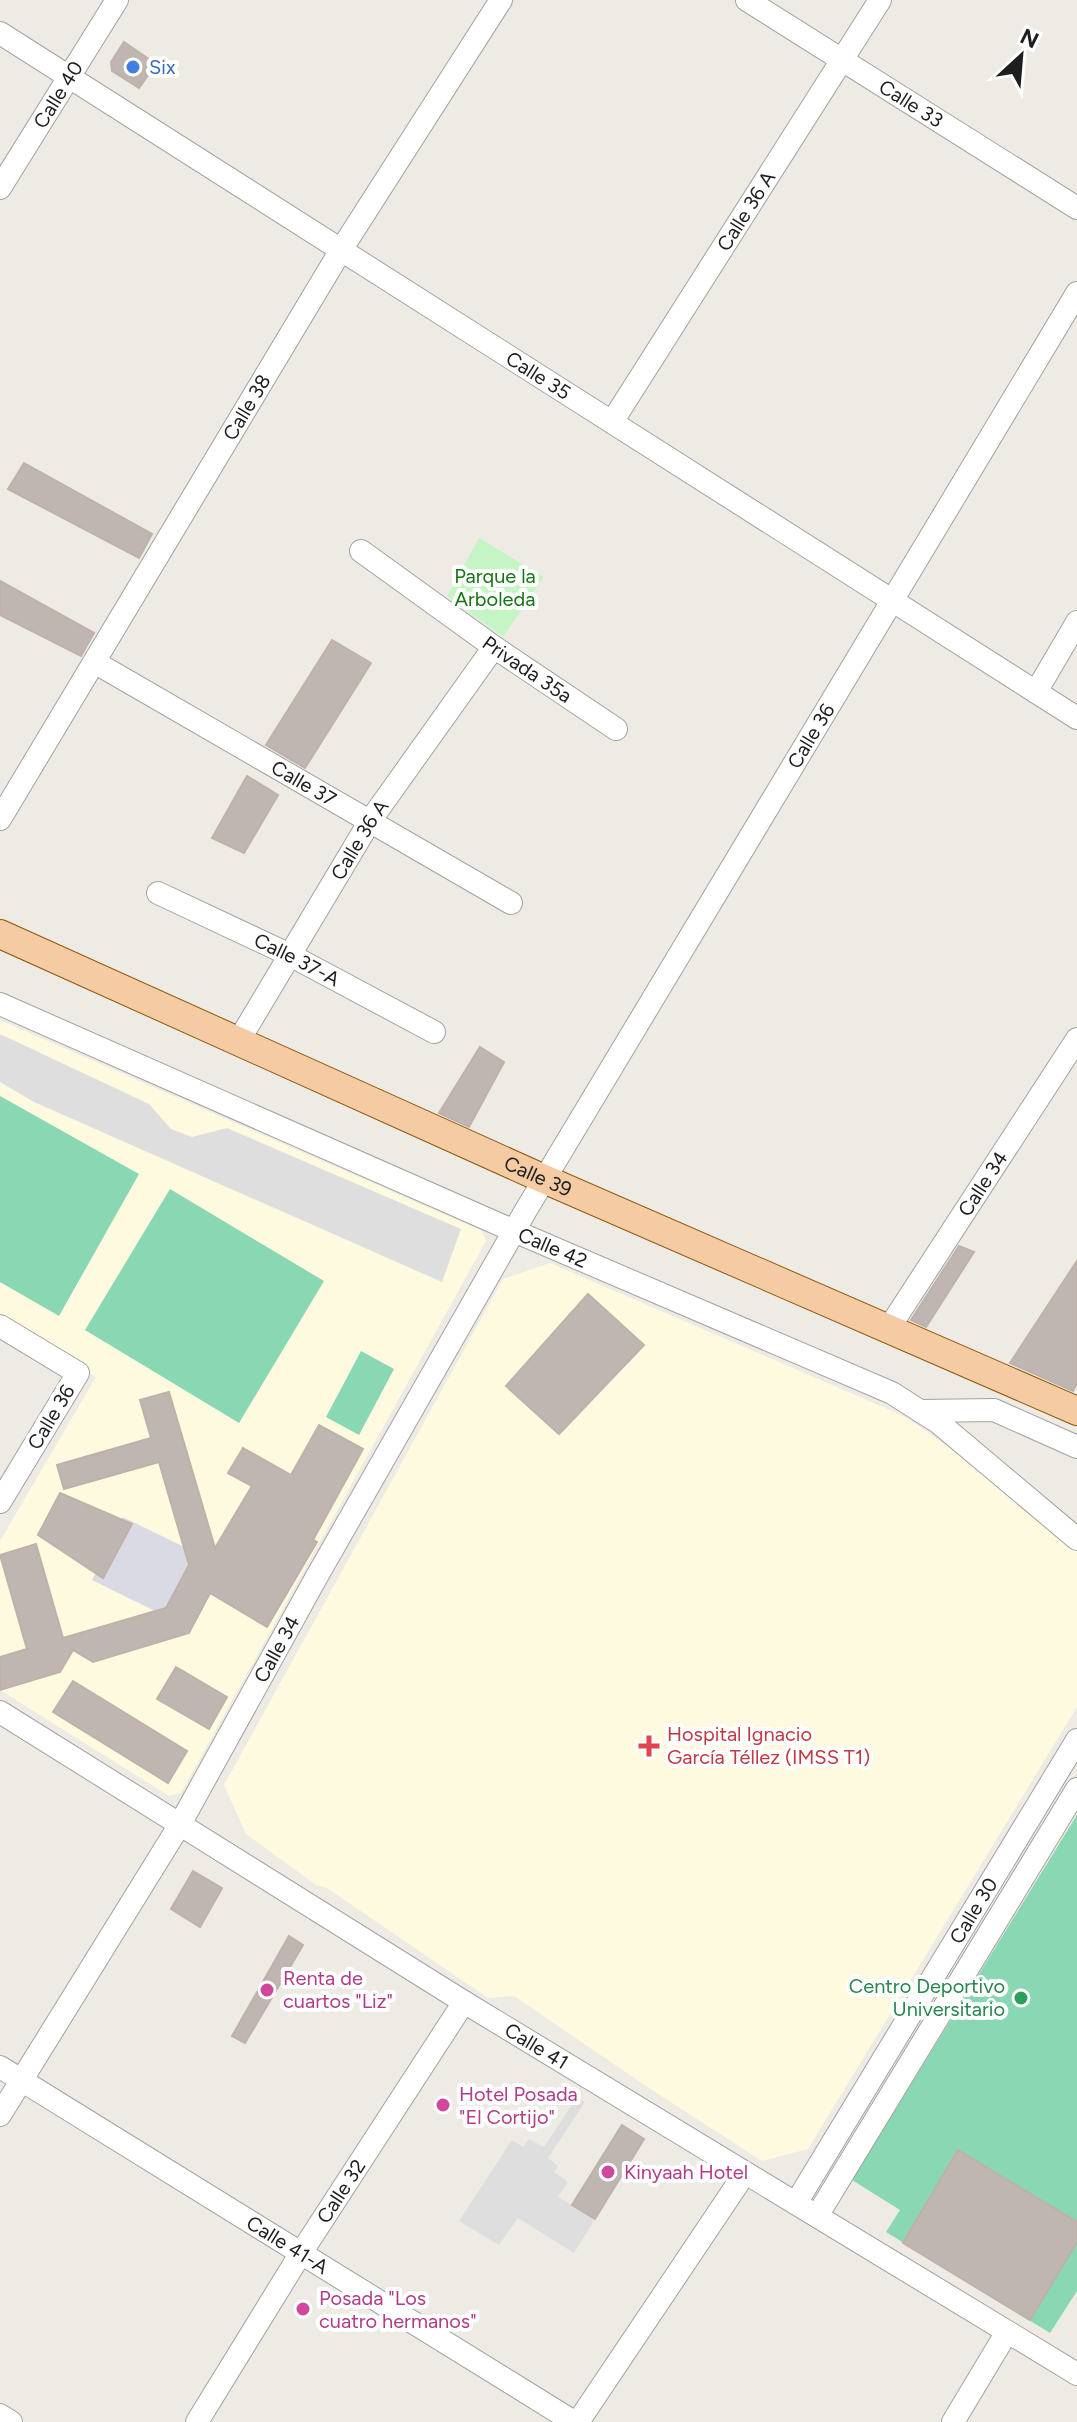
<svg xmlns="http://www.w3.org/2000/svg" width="1077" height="2422" font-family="Figtree,sans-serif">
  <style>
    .education { fill: #fdfae0 }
    .park { fill: #c6f5c5 }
    .pitch { fill: #89d8b3 }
    .parking { fill: #dedede }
    .plaza { fill: #dadae4 }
    .building { fill: #bfb6b2; stroke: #bfb1a9; stroke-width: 2 }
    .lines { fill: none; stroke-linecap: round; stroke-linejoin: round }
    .minor-casing { stroke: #a2a2a2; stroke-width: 24 }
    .major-casing { stroke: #8d570b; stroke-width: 30 }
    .minor { stroke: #fff; stroke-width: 22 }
    .major { stroke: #f5cba4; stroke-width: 28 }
    .shop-dot { fill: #3f7fe0; stroke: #fff; stroke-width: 3 }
    .health-dot { fill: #e0444e; stroke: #fff; stroke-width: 3 }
    .hotel-dot { fill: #d1479c; stroke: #fff; stroke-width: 3 }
    .leisure-dot { fill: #2e9e5b; stroke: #fff; stroke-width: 3 }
    .labels { text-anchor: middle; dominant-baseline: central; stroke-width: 8; stroke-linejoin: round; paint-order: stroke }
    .shop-label { font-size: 20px; fill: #366cbe; stroke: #fff; text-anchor: start }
    .street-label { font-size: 20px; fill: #1e1e1e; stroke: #fff }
    .park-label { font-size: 20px; fill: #147514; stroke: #fff }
    .health-label { font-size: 20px; fill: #be3a42; stroke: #fff; text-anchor: start }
    .hotel-label { font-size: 20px; fill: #b23c85; stroke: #fff; text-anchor: start }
    .leisure-label { font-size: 20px; fill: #27864d; stroke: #fff; text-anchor: end }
  </style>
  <rect width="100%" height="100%" fill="#eeebe5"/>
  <path class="education" d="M0 1020 482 1231 486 1241 181 1793 169 1796 0 1690V1541L96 1377 0 1318Z
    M550 1263 906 1417 990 1477 1077 1551V1707L808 2149 762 2161 649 2088 514 1996 488 1998 327 1888 316 1885 246 1834 224 1785 503 1279Z"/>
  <path class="park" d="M479 538 544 577 503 637 447 596Z"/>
  <path class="pitch" d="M0 1096 139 1174 59 1316 0 1282Z
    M170 1189 324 1281 239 1423 85 1330Z
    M361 1351 394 1369 359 1435 326 1417Z
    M1077 1815V2291L1050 2333 886 2232 900 2210 852 2180Z"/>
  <path class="parking" d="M0 1034 149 1104 171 1129 192 1137 227 1128 461 1229 442 1282 34 1102 0 1082Z
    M577 2097 585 2102 548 2158 558 2166 554 2172 568 2182 558 2197 595 2219 574 2253 518 2218 499 2245 459 2221 512 2140 523 2147 529 2139 544 2147Z"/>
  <path class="plaza" d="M123 1517 184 1547 189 1565 166 1608 155 1611 92 1580Z"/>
  <path class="building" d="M124 42 156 64 139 88 112 71 111 62Z
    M24 463 152 534 139 558 8 489Z
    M0 581 94 633 81 656 0 615Z
    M332 640 371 663 305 768 266 745Z
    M247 776 278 795 244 853 212 838Z
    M480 1047 504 1062 469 1127 439 1113Z
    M959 1246 974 1252 926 1327 911 1320Z
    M1077 1261V1383L1073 1391 1010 1363Z
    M588 1294 644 1345 559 1434 506 1386Z
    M169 1392 215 1548 252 1486 228 1473 243 1448 291 1475 319 1425 363 1449 313 1540 317 1542 267 1627 210 1593 189 1633 93 1662 73 1650 60 1672 0 1690V1657L27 1649 0 1555 36 1544 63 1638 166 1608 189 1565 159 1462 64 1489 57 1465 151 1438 140 1400Z
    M60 1493 132 1524 103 1578 38 1535Z
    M176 1667 227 1697 209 1729 157 1699Z
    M73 1681 187 1751 168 1783 53 1712Z
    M193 1871 222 1888 200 1927 171 1909Z
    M289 1936 303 1945 245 2043 232 2036Z
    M622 2125 644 2139 595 2219 572 2205Z
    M958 2150 1077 2222V2242L1030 2320 903 2243Z"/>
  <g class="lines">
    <g class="minor-casing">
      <g id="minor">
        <path id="s1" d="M747 0 1077 208"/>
        <path id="s2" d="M0 33 1077 718"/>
        <path id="s3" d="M0 188 117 0"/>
        <path id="s4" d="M612 422 880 0"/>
        <path id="s5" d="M361 551 494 647 616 729"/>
        <path id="s6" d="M96 663 511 903"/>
        <path d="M1036 692 1077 622"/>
        <path id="s7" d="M0 819 341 250 501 0"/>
        <path id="s8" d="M158 893 290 955 434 1032"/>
        <path id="s9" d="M0 1004 514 1231 892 1393 939 1423 1077 1539"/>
        <path id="s10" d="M238 1042 370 821 494 647"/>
        <path d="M0 1326 78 1373 0 1502"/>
        <path id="s11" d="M889 1328 1077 1039"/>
        <path d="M920 1411 994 1410 1077 1447"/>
        <path id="s12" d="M0 1712 464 2002 1077 2374"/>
        <path id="s13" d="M0 2067 574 2422"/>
        <path id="s14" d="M0 2115 179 1826 316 1578 526 1210 1077 293"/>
        <path id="s15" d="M796 2203 1077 1740"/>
        <path d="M817 2216 1077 1789"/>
        <path d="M0 2415 11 2422"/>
        <path id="s16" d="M197 2422 301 2253 464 2002"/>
        <path d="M578 2422 745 2173"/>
        <path d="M953 2422 1007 2332"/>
      </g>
    </g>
    <g class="major-casing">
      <g id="major">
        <path id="s17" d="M0 934 544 1179 1077 1411"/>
      </g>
    </g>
    <use href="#minor" class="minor"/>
    <use href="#major" class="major"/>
  </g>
  <circle class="shop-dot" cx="133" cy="67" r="8"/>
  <path class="health-dot" d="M645 1734h8v8h8v8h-8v8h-8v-8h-8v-8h8z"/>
  <g class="hotel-dot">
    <circle cx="267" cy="1990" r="8"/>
    <circle cx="443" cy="2105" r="8"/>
    <circle cx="608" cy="2172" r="8"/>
    <circle cx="303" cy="2309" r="8"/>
  </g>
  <circle class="leisure-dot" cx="1021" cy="1998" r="8"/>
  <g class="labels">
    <g class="shop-label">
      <text x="149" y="67">Six</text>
    </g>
    <g class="street-label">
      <text stroke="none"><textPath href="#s3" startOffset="110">Calle 40</textPath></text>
      <text stroke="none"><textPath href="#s1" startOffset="194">Calle 33</textPath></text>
      <text stroke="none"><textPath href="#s4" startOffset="250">Calle 36 A</textPath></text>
      <text stroke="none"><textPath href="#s2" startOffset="638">Calle 35</textPath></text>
      <text stroke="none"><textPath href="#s7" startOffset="480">Calle 38</textPath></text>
      <text stroke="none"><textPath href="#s5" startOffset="204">Privada 35a</textPath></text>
      <text stroke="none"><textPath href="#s14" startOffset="1600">Calle 36</textPath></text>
      <text stroke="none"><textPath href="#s6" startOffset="240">Calle 37</textPath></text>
      <text stroke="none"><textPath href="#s10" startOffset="236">Calle 36 A</textPath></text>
      <text stroke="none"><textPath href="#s8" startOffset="154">Calle 37-A</textPath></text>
      <text stroke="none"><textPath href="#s17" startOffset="590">Calle 39</textPath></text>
      <text stroke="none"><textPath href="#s11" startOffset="172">Calle 34</textPath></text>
      <text stroke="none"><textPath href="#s9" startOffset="604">Calle 42</textPath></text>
      <text transform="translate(51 1417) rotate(-59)">Calle 36</text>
      <text stroke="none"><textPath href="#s14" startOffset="542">Calle 34</textPath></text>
      <text stroke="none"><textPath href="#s15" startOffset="342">Calle 30</textPath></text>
      <text stroke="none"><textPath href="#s12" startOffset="632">Calle 41</textPath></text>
      <text stroke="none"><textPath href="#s16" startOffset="272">Calle 32</textPath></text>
      <text stroke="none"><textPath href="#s13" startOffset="338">Calle 41-A</textPath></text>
    </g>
    <g class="park-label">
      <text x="495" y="576">Parque la<tspan x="495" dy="23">Arboleda</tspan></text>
    </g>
    <g class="health-label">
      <text x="667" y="1734">Hospital Ignacio<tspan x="667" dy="23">García Téllez (IMSS T1)</tspan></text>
    </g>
    <g class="hotel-label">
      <text x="283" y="1978">Renta de<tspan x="283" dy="23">cuartos "Liz"</tspan></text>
      <text x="459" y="2094">Hotel Posada<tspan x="459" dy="23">"El Cortijo"</tspan></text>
      <text x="624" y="2172">Kinyaah Hotel</text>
      <text x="319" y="2298">Posada "Los<tspan x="319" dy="23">cuatro hermanos"</tspan></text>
    </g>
    <g class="leisure-label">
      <text x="1005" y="1986">Centro Deportivo<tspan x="1005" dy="23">Universitario</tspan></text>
    </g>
  </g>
  <g transform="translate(1021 56) rotate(26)" stroke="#ffffff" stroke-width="6" paint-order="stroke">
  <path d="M0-6L14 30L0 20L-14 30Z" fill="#1e1e1e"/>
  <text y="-12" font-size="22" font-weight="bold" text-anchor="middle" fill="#1e1e1e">N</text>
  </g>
</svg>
